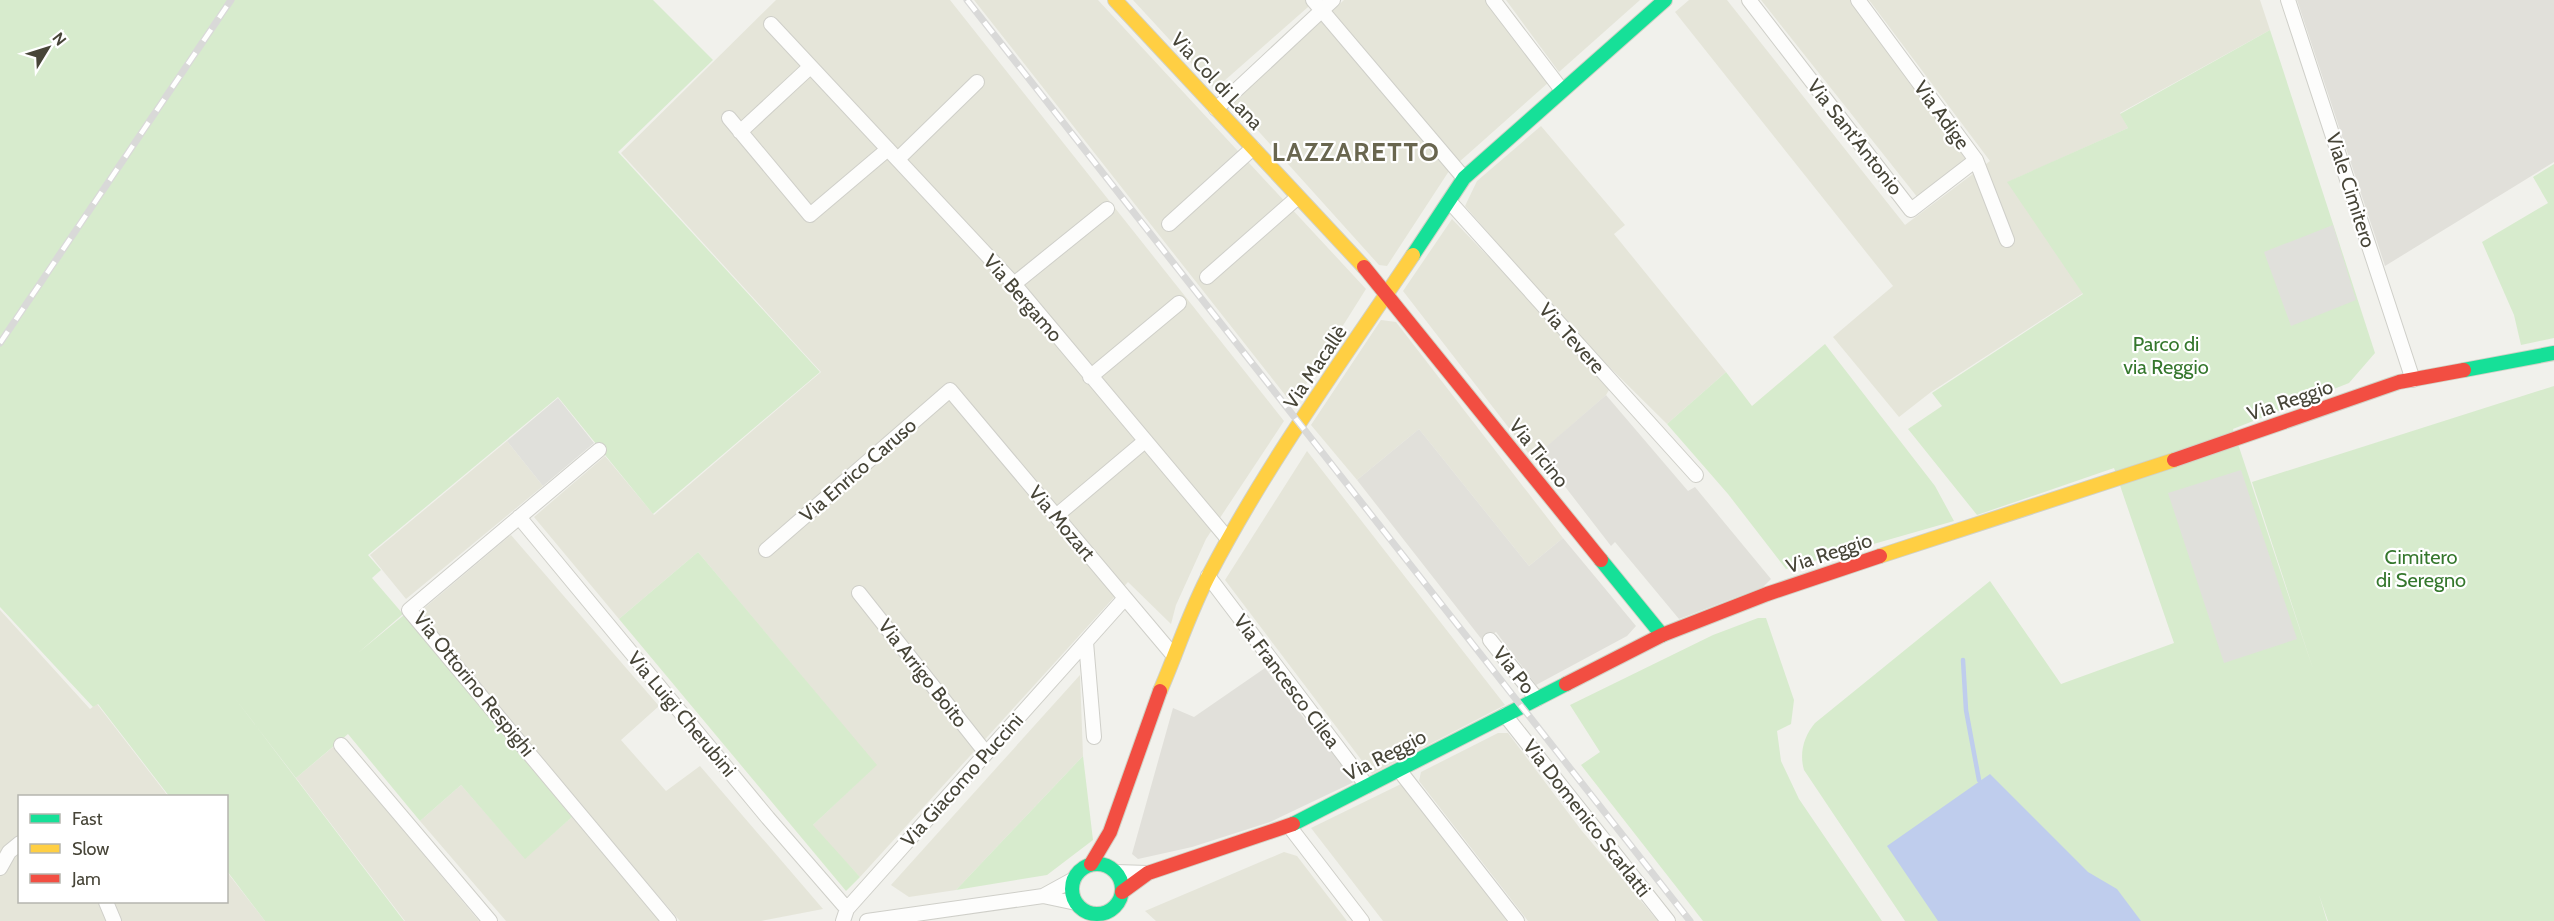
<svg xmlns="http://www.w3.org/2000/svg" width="2554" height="921" font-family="Cabin,sans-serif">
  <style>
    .residential { fill: #e5e5d9 }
    .industrial { fill: #e1e0da }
    .green { fill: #d7ebcd }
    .parking { fill: #e0e0db }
    .water { fill: #bfcded }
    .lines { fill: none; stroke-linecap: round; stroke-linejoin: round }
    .stream { stroke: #bfcded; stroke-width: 4.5 }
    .street-casing { stroke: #cfcfc9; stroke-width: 16 }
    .fast-casing { stroke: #d1d1c5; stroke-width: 16 }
    .slow-casing { stroke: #d1d1c5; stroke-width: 16 }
    .jam-casing { stroke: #d1d1c5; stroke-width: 16 }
    .street { stroke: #fdfdfc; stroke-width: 14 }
    .fast { stroke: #16e098; stroke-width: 14 }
    .slow { stroke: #ffcf43; stroke-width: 14 }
    .jam { stroke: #f24e42; stroke-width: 14 }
    .rail-casing { stroke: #d9d9d8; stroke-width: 7 }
    .rail { stroke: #fff; stroke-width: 4.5; stroke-dasharray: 14; stroke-linecap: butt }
    .labels { text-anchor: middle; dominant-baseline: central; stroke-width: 4.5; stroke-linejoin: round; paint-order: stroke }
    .street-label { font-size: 20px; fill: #474538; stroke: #fff }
    .park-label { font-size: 20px; fill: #35772d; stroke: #fff }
    .district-label { font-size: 26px; font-weight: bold; letter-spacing: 1.5px; fill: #69664f; stroke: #fff }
  </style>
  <rect width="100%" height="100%" fill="#f1f1ec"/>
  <path class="residential" d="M776 0H950L1284 421 1206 539 1176 605 1171 624 1128 582 860 877 812 826 876 765 698 552 619 619 534 517 605 456 654 515 821 372 621 153Z
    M974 0H1098L1366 289 1293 405Z
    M1133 0H1316L1215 89Z
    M1344 0H1486L1549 82 1449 171 1387 266 1379 265 1233 103Z
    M1506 0H1640L1559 72Z
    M1689 0H1727L1905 225 1990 161 1869 0H2260L2270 30 2120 113 2128 128 2008 182 2083 293 1931 392 1899 417 1833 337 1893 286 1675 12Z
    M1761 0H1852L1968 160 1918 198Z
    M1541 126 1625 225 1614 234 1726 372 1667 424 1573 331 1465 206 1477 181Z
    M1452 219 1612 385 1606 395 1533 459 1403 291Z
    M1381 320 1396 322 1563 538 1529 566 1419 429 1357 480 1311 425Z
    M507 441 543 486 406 599 370 555Z
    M1307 451 1505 705 1372 774 1225 580Z
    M511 535 659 706 621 740 666 791 700 766 823 909 761 921H680L427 626 422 610Z
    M0 610 90 709 97 704 168 796H20V902H226L227 872 265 921H0Z
    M1080 675 1083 756 956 890 909 897 891 885Z
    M1498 733H1508L1582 831 1658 921H1528L1419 781 1421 772Z
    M333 747 389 813 479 921H405L296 778Z
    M1403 783 1507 921H1383L1311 828Z
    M461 785 525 858 572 817 662 921H506L420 821Z
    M1284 852 1297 856 1347 921H1156L1145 911Z"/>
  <path class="industrial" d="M2297 0H2554V162L2385 266Z
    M1606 395 1688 491 1695 487 1771 579 1763 587 1679 619 1615 542 1611 546 1539 453Z
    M1419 429 1529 566 1563 538 1636 626 1627 636 1536 685 1496 632 1483 641 1357 480Z
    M1265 668 1324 744 1332 747 1356 781 1270 822 1192 847 1138 859 1132 854 1173 708 1194 717Z"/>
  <path class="green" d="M0 0H653L713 60 618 152 820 372 653 514 558 397 368 555 381 570 372 578 403 614 358 653 404 615 572 817 525 859 461 785 420 821 348 734 296 778 234 697 404 921H265L227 871 226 796H169L98 704 93 707 0 607Z
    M2270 30 2375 353 2349 383 2233 429 2313 669 2252 482 2554 386V921H2328L2319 895 2327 921H1905L1804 770C1799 753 1804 736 1815 723L1990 581 2061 684 2174 643 2114 468 1977 515 1908 429 1942 406 1932 393 2083 294 2007 182 2128 128 2120 114Z
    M2554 164V338L2521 345 2514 315 2482 242 2548 203 2533 177Z
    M1825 344 1935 486 1954 521 1786 569 1728 494 1667 424 1726 372 1752 406Z
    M698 552 877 765 813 825 860 877 846 891 619 619Z
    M1758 618H1766L1794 700 1791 724 1777 731 1781 761 1799 799 1882 921H1703L1581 765 1600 752 1570 705 1713 635Z
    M1083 756 1093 840 1047 875 956 890Z"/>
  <path class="parking" d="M2333 225 2356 300 2291 326 2264 252Z
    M558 398 594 443 543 486 507 441Z
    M2241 470 2297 639 2224 663 2168 493Z"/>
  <path class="water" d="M1990 774 2088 872 2117 889 2141 921H1938L1887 846Z"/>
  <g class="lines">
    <path class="stream" d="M1963 660 1966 710 1979 780"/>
    <g class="street-casing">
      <path id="street" d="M1313 0 1464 178
        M1493 0 1561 89
        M1749 0 1911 210 1976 160
        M1858 0 1976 160 2007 240
        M2288 0 2413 380
        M771 24 1014 284 1228 539
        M1216 109 1333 0
        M729 118 810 215 888 149
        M740 132 810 67
        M898 159 977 82
        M1449 201 1696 475
        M1169 224 1253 148
        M1207 277 1298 197
        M1014 284 1107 209
        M1090 377 1179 303
        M599 450 409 610 669 921
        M1056 516 1145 441
        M519 517 768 818 847 909
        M766 550 950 390 1174 656
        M1208 576 1367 786
        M859 593 986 753
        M1490 640 1537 699
        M1086 642 1094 737
        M1505 715 1668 921
        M341 745 490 921
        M1399 770 1517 921
        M1289 826 1362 921
        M0 868 9 852 20 843
        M1116 872 1148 873
        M1043 896 1074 879
        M106 902 114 921
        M843 921 847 909 1125 598
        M867 921 1043 896 1076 903"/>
    </g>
    <g class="fast-casing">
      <path id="fast" d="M1413 255 1464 178 1665 0
        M2464 370 2554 353
        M1601 560 1662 635
        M1293 824 1566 684
        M1072 889a25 25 0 1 1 50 0a25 25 0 1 1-50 0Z"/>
    </g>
    <g class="slow-casing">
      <path id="slow" d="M1115 0 1364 267
        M1880 556 2174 460
        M1160 691C1177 652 1190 610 1210 573 1268 462 1343 359 1413 255"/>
    </g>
    <g class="jam-casing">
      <path id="jam" d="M1364 267 1601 560
        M2174 460 2399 382 2464 370
        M1566 684 1662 635 1767 594 1880 556
        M1091 864 1110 832 1160 691
        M1122 892 1148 873 1293 824"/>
    </g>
    <use href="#street" class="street"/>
    <use href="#fast" class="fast"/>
    <use href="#slow" class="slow"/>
    <use href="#jam" class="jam"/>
    <g class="rail-casing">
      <path id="rail" d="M967 0 1690 921
        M0 343 231 0"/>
    </g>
    <use href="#rail" class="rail"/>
  </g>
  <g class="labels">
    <g class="street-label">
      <text transform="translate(1217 81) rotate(47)">Via Col di Lana</text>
      <text transform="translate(1942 115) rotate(54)">Via Adige</text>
      <text transform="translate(1855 137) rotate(52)">Via Sant'Antonio</text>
      <text transform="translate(2351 190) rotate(72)">Viale Cimitero</text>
      <text transform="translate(1023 298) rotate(49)">Via Bergamo</text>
      <text transform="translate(1572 338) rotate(48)">Via Tevere</text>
      <text transform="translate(1315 367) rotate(-56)">Via Macallè</text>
      <text transform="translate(2290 400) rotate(-19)">Via Reggio</text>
      <text transform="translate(1539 453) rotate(51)">Via Ticino</text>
      <text transform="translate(858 470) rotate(-41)">Via Enrico Caruso</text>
      <text transform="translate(1062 523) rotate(50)">Via Mozart</text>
      <text transform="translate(1829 553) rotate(-18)">Via Reggio</text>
      <text transform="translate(1514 670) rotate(52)">Via Po</text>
      <text transform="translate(923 673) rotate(52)">Via Arrigo Boito</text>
      <text transform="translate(1287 681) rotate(53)">Via Francesco Cilea</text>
      <text transform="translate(474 684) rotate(51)">Via Ottorino Respighi</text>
      <text transform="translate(682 714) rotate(50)">Via Luigi Cherubini</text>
      <text transform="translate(1385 755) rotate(-27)">Via Reggio</text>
      <text transform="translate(962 780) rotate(-48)">Via Giacomo Puccini</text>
      <text transform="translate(1587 818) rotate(52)">Via Domenico Scarlatti</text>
    </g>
    <g class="park-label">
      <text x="2166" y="344">Parco di<tspan x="2166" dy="23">via Reggio</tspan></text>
      <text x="2421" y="557">Cimitero<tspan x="2421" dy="23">di Seregno</tspan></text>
    </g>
    <g class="district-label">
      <text x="1356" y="152">LAZZARETTO</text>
    </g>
  </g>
  <rect x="18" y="795" width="210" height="108" fill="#ffffff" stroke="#b5b5af" stroke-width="1.5"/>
  <rect x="30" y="814" width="30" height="9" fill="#16e098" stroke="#b5b5af" stroke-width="1.5"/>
  <text x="72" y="825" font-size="18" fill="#474538">Fast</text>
  <rect x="30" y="844" width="30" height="9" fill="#ffcf43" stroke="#b5b5af" stroke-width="1.5"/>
  <text x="72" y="855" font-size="18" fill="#474538">Slow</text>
  <rect x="30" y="874" width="30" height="9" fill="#f24e42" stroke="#b5b5af" stroke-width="1.5"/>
  <text x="72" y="885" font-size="18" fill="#474538">Jam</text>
  <g transform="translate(48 48) rotate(52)" stroke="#ffffff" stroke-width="4.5" paint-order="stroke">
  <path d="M0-4.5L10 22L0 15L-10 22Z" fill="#474538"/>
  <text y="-9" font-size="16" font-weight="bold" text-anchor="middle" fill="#474538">N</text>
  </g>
</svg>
